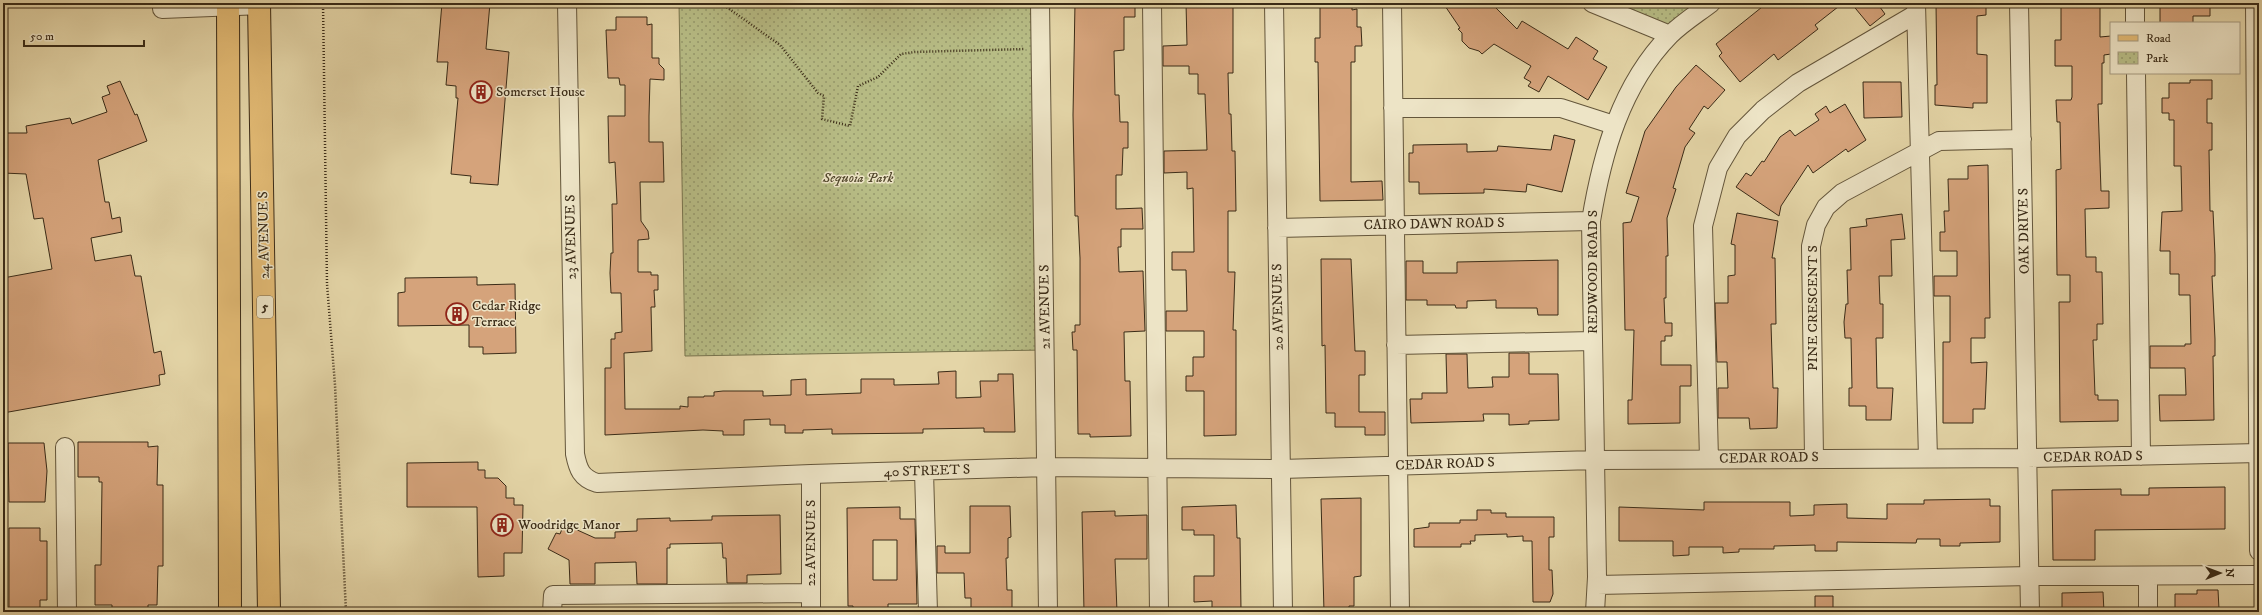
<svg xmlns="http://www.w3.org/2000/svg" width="2262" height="615" font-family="'IM FELL DW Pica',serif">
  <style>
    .park { fill: url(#park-dots); stroke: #78744e }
    .building { fill: #d5a37b; stroke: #3a2b17; fill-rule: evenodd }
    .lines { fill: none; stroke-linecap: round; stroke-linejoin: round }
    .minor-casing { stroke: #64563b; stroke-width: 20 }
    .major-casing { stroke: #3a2b17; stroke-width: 24 }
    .path { stroke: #3a2b17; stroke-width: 2.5; stroke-dasharray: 1 2; stroke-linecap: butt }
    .minor { stroke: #ede4c6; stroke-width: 18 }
    .major { stroke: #e2ba74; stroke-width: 22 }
    .labels { text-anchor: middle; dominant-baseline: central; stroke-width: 3; stroke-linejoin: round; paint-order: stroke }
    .shield { fill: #ede4c6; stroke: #70624c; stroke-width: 1 }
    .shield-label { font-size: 13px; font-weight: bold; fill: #3a2b17 }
    .poi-label { font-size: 14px; fill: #3a2b17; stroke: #ede4c6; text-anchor: start }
    .park-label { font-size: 14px; font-style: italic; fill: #53482d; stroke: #ede4c6 }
    .street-label { font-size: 14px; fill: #3a2b17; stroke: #ede4c6 }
  </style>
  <defs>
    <pattern id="park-dots" width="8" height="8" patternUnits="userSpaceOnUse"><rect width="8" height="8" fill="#b7bc85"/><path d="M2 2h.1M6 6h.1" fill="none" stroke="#96996c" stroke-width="1.8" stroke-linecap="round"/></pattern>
  </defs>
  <rect width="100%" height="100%" fill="#e4d5a7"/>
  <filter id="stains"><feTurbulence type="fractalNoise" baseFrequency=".005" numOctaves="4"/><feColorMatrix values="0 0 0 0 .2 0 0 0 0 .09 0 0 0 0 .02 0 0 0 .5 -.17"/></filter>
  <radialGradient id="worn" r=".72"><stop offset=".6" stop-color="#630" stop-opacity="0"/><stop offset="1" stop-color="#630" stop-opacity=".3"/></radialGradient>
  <path class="park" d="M679 3H1040L1045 350 685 356Z
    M1592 3H1711L1670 35Z"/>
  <path class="building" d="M442 3H490L486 49 509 52 498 185 470 183 471 176 451 174 458 98H456V86L446 85 448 62H437Z
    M1075 3H1135V17H1124V50L1114 51 1115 95H1119L1120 122H1128V148H1123L1122 175H1116V209L1142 208 1143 229H1121V247H1118L1119 272 1143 271 1145 331 1124 332 1125 381H1130L1131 436 1090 437V434H1078L1077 350H1073L1072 332H1075V325H1080V258L1078 216H1075L1073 115Z
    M1186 3H1233V73H1228L1229 114H1231L1232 151H1235L1236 211H1228V272H1235L1233 330H1236V435L1204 436V391H1186V376H1193V357H1204V331H1166V311H1187L1186 270H1172V252H1194L1193 188 1187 189V172L1164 173V151L1207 150 1205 94H1198V74H1189V66H1163V46L1187 45Z
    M1320 3H1352V10L1357 9V27H1361L1362 46H1355V62H1351V182L1382 181 1383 200 1320 201 1318 62H1315V38H1320Z
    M1443 3H1491L1517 29 1522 21 1568 49 1576 37 1598 51 1593 59 1607 67 1588 100 1548 76 1539 92 1528 86 1531 82 1524 78 1531 66 1494 44 1482 54 1479 51 1469 48 1462 41V33L1458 29 1460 28Z
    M1767 3H1843L1815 25 1818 29 1778 60 1774 54 1740 82 1719 56 1722 53 1716 44Z
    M1851 3H1877L1885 14 1870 26Z
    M1936 3H1986V15L1977 16V54L1987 55V103H1973V108L1935 105V85H1937Z
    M2061 3H2100V37L2111 36V54L2104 55V63H2102V104H2098L2101 191H2109V208L2085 209 2086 257H2096V272H2102L2103 324H2097V340H2093L2095 395H2098V400H2118V421L2060 422 2059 302H2070V275H2057L2056 170 2061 169 2060 122H2057L2056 100H2071L2072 97V66H2055V40H2061Z
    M2160 3H2210V16H2193V23H2160Z
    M616 17H647V25L652 24V58H659V64L664 69V80L650 79 649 116V142H663L664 182H640L641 221 648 231 649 239 638 240V272H651V275H658V290H654L655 307H651L652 351 624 353 625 409H680V406L688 407V397H704V396H714V392L723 391H763V396L791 395V380L806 379V395L861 393V379H894V385L939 384 938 372 956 371V398L981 397 980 381H998V374H1013L1015 432H984V428L923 429V433L832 434V429L803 430V433H785V425H770V419L744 420V435H723V431L703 430 605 435V368H611V339H615V333L622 332 621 293H611L610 273 611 253H613L612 204H617L615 162 609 163 608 116H625V85H620L619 78H608L606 30H616Z
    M1696 65 1725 90 1708 109 1704 106 1689 129 1695 133 1685 147 1673 188 1676 189 1667 218 1668 256H1666V298H1664L1665 323H1672V336H1665V341H1661V365H1691V386H1680V423L1628 424V400H1632L1634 330H1625L1623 223 1631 222 1639 197 1626 193 1645 131 1676 87Z
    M2190 80H2212V99H2207V123H2212V150H2209L2210 211H2213L2215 255V276H2212L2215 339V356H2213L2214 420 2160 421 2159 395H2186L2185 368H2150V346H2185V344H2191L2190 295H2179V274H2170V251H2160L2162 212 2182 211 2181 166H2174V120H2169V113H2162V98H2169V83H2190Z
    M120 81 135 115 137 114 147 141 98 160 105 202H109L112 219 120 217 122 232 91 238 95 261 131 255 135 276H141L154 353 161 351 165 374 159 375 160 385 3 413V278L52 269 43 218 34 219 26 174 3 173V133H27L26 126 70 118 72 124 107 112 102 97 110 94 107 86Z
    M1863 82H1901L1902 117 1864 118Z
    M1845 104 1866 140 1848 152 1846 149 1813 173 1808 165 1781 206 1779 216 1736 187 1746 173 1751 176 1762 161 1764 162 1780 137 1790 130 1795 136 1819 120 1815 114 1826 106 1830 113Z
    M1554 135 1575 140 1562 192 1527 184 1526 192 1484 189V193L1419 194V182H1409V153H1413V145L1467 144V152L1497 151 1498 146 1551 150Z
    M1988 165 1990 318H1985V338H1971V363L1987 362 1985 409H1973V423H1943V342H1950V296H1934V276H1957V251H1940V232H1945L1944 211H1949L1948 179H1968V166Z
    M1737 213 1778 221 1772 258H1775L1776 324H1771L1773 388H1778L1777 428 1750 429 1749 418H1718V388H1728L1727 362H1717L1715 303H1728V276L1735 275V245L1731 244Z
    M1902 214 1905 239 1891 240 1892 276H1879L1880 304H1883V338H1876L1877 388H1893L1891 420H1866V406H1849V388H1852L1851 338H1845L1844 322 1846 304H1848L1847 270H1851L1850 228 1867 226 1866 219Z
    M1321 259H1351L1355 351H1365V375H1359V412H1385V435H1365V427H1335V413H1326L1325 345 1322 346Z
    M1558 260V315H1538L1537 308H1496V300L1467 301V308H1456L1455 305H1427V300H1406V261H1423V273H1457V262Z
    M477 277V285L515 284 516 353 483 354V347H469V325L398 326V293L405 292V278Z
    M1509 353H1529V374H1558L1559 420 1529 421V424L1509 425V414H1483L1484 421 1411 423 1410 399H1422V393H1447L1446 354H1467L1468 388 1493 387 1492 377H1509Z
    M78 442H148V447L158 446 157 485H163V566H158L157 605H148V609H112V605H95V565H101L102 482H99V477H78Z
    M8 443H44L47 471 45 502H9Z
    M478 462V470H485V478H498L506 486V498H514V505H523L522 553H504V576L478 577 477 507H407V463Z
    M2225 487V529L2095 530V560H2053L2052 490 2121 489V495H2149V488Z
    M1361 498V576L1354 577V606H1349V612H1324L1321 499Z
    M1990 499V506H2000V542L1960 543V546H1940V539H1917L1916 543 1837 542V551H1815V545L1774 546V549H1739V552L1723 553V547H1689V555L1673 556V541H1619V507L1704 510V502H1790V516L1814 515V505L1847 504V518L1887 519V504H1924V500Z
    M1236 505 1237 538H1240L1241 610H1212V601L1194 602V576H1214V535H1194V530H1182V507Z
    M970 506H1010L1011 537 1008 538V558H1006L1007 590H1012V612H971V598H965L964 573H937V546H945V553H970Z
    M900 507V519H915L917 604H888V612H853V606H848L847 508ZM873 540H897V580H873Z
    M1477 510H1491V513H1506V517H1554V537H1549V570H1552L1553 594 1550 602H1533L1532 541H1523V536L1507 537V534L1475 535V541H1470L1471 544H1461V547H1414V529L1429 527V523H1460V520H1477Z
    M1115 511V516L1147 515V559H1115L1117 612H1084L1082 512Z
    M780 515 781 574 747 575V583H727L726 558H723L722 543 670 544V548H667V584H637L636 562 595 563V584H570L569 560 548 549 556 533 560 534 564 524 595 538H615V532L637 531V519L670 518V521L712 520V516Z
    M9 528H40V541H47V600H40V612H9Z
    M2197 590H2218L2219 609H2213V612H2175V594H2197Z
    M2103 592 2104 612H2062V593Z
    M1815 596H1833V612H1815Z"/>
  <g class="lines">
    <g class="minor-casing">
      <path id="minor" d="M162 3V9L259 5
        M567 3 575 454C578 469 581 478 597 483L811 474 1047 467 1281 469 1595 460 2028 458 2259 453
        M1040 3 1048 612
        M1152 3 1159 612
        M1274 3 1283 612
        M1392 3 1400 612
        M1592 3 1670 35
        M2019 3 2030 612
        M2135 3V23
        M2255 3 2259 551
        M1916 4 1928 458
        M2136 73 2141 456
        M1393 108H1561L1614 125
        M1277 228 1591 221
        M1396 345 1593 341
        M65 447 67 612
        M1814 457 1811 246 1816 225 1826 207 1842 193 1939 141 2022 139
        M1709 459 1703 226 1718 168 1737 136 1763 110 1798 83 1916 14
        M924 471 928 612
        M811 474V612
        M1597 585 2030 576 2259 575
        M552 612 553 595 811 593
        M1595 612 1597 577 1591 221C1602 154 1621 85 1670 35 1682 23 1698 13 1711 3
        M2148 612V577"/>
    </g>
    <g class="major-casing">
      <path id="major" d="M228 3 230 612
        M259 3 269 612"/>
    </g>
    <path class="path" d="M323 3 327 284 335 385 346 612
      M584 5 721 3 780 45 818 93 824 96 822 119 850 126 858 86 878 77 901 54 915 52 1025 49"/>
    <use href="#minor" class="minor"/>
    <use href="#major" class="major"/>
  </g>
  <defs>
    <g id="building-ring" transform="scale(1.15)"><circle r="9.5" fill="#ede4c6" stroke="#8f2418" stroke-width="1.5"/><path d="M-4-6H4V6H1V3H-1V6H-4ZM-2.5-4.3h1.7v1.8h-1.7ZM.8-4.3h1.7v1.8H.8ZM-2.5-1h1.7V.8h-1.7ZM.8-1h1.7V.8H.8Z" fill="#8f2418"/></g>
  </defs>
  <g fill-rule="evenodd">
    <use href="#building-ring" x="481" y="92"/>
    <use href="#building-ring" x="457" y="314"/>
    <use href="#building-ring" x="502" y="525"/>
  </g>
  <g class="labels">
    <rect class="shield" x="257" y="296" width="16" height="22" rx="3"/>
    <g class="shield-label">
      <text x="265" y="307">5</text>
    </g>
    <g class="poi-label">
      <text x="496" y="92">Somerset House</text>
      <text x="472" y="306">Cedar Ridge<tspan x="472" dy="16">Terrace</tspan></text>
      <text x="518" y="525">Woodridge Manor</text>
    </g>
    <g class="park-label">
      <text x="858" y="178">Sequoia Park</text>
    </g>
    <g class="street-label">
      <text transform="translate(1434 224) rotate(-1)">CAIRO DAWN ROAD S</text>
      <text transform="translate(2024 231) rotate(-91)">OAK DRIVE S</text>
      <text transform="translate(264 235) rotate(-91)">24 AVENUE S</text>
      <text transform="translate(571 237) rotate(-91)">23 AVENUE S</text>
      <text transform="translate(1593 272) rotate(-90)">REDWOOD ROAD S</text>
      <text transform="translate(1045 307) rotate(-91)">21 AVENUE S</text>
      <text transform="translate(1278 307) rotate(-91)">20 AVENUE S</text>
      <text transform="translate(1813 308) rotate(-90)">PINE CRESCENT S</text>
      <text transform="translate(2093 457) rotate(-1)">CEDAR ROAD S</text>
      <text transform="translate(1769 458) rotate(-1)">CEDAR ROAD S</text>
      <text transform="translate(1445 464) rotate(-2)">CEDAR ROAD S</text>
      <text transform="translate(927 471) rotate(-2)">40 STREET S</text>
      <text transform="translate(811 543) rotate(-90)">22 AVENUE S</text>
    </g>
  </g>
  <rect width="2262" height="615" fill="none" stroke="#e4d5a7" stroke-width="16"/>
  <rect x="4" y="4" width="2254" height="607" fill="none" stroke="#3a2b17" stroke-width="2"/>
  <rect x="8" y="8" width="2246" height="599" fill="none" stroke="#3a2b17"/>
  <rect x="2110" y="22" width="130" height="52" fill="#ede4c6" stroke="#a59a80"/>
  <rect x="2118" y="35" width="20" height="6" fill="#e2ba74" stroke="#a59a80"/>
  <text x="2146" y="42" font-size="12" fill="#3a2b17">Road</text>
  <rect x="2118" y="52" width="20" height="12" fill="url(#park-dots)" stroke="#a59a80"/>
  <text x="2146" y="62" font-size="12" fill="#3a2b17">Park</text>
  <g transform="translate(2220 573) rotate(89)" stroke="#ede4c6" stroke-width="3" paint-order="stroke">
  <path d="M0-3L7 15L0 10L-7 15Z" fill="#3a2b17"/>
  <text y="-6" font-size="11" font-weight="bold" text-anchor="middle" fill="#3a2b17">N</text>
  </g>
  <path d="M24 40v6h120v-6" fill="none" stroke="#3a2b17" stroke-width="2"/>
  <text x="30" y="40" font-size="12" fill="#3a2b17" stroke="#ede4c6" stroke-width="3" paint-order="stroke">50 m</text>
  <rect width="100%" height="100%" filter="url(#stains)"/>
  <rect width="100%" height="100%" fill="url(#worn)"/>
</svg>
